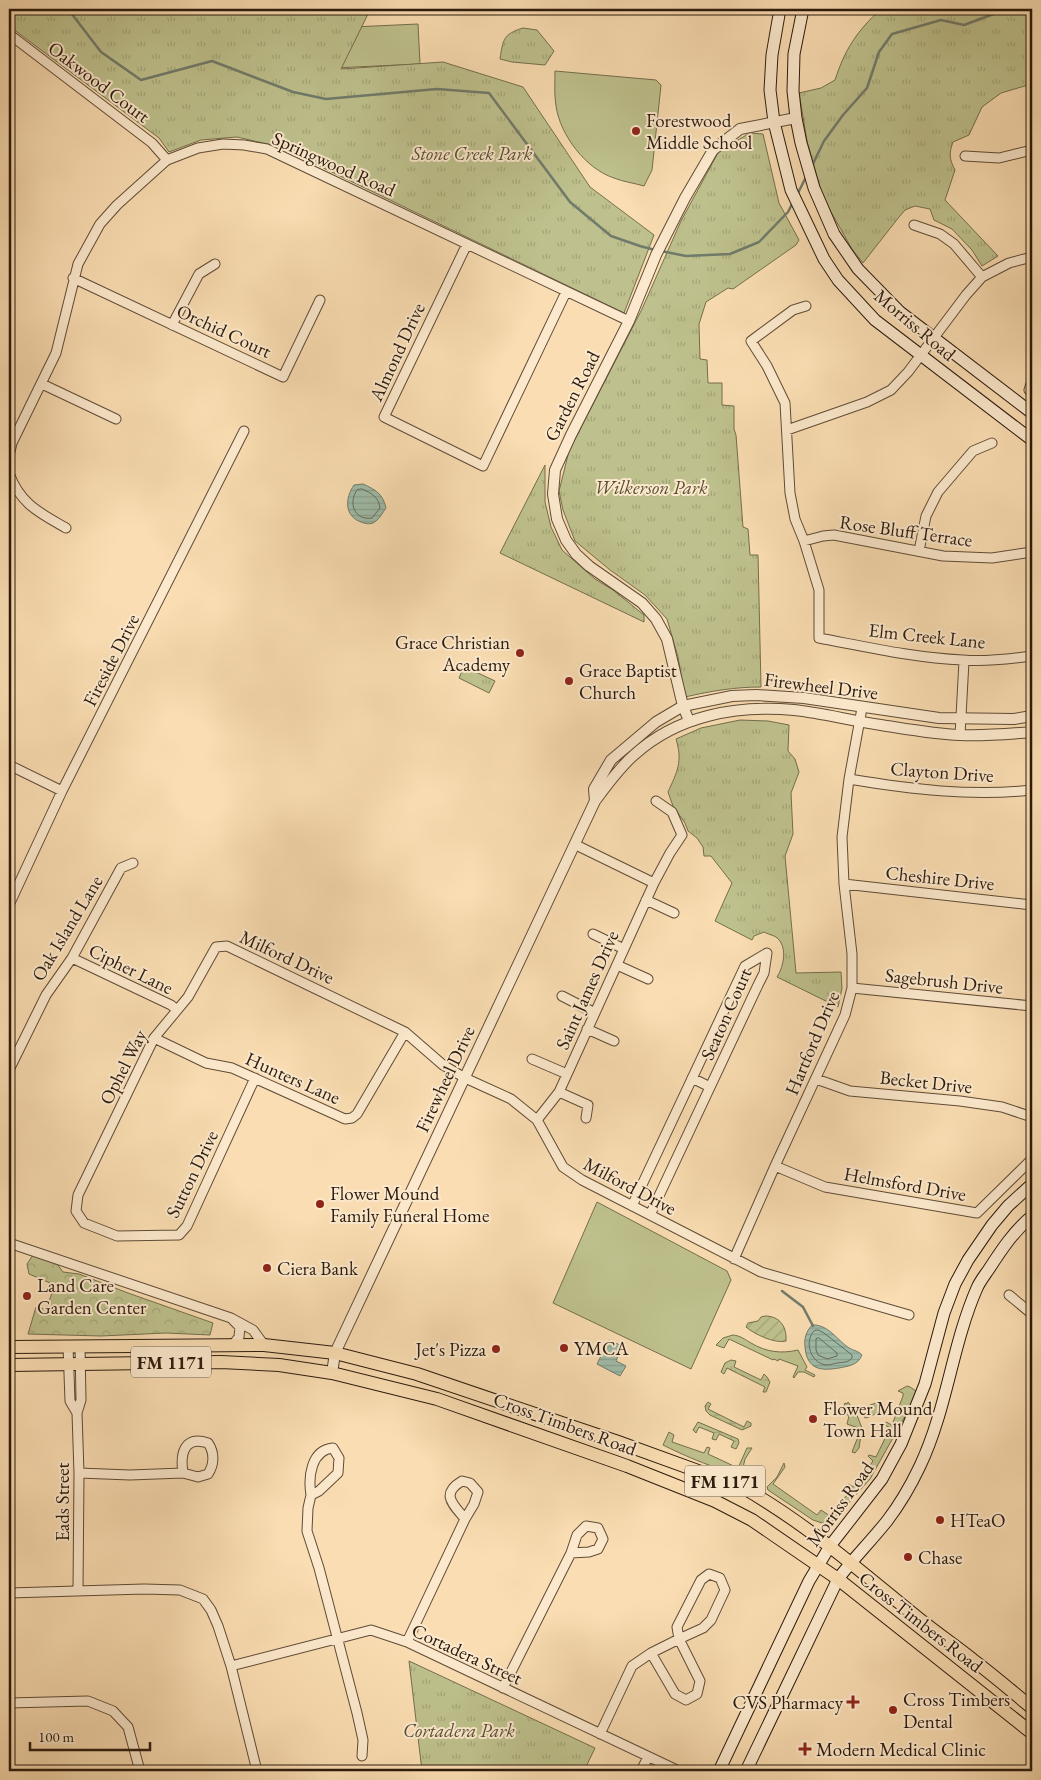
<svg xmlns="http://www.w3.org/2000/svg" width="1041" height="1780" font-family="'EB Garamond',serif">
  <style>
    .grass { fill: #bec18d; stroke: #746e4d }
    .forest { fill: url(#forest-crowns); stroke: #746e4d }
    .wetland { fill: url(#wetland-marsh); stroke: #746e4d }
    .park { fill: url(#park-tufts); stroke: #746e4d }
    .garden { fill: url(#garden-furrows); stroke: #746e4d }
    .water { fill: url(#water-rules); stroke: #717b6b }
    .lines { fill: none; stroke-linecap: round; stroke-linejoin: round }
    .shore { stroke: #656b5b; stroke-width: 1 }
    .stream { stroke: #717b6b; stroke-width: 2.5 }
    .minor-casing { stroke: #5f4b36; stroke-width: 11 }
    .tertiary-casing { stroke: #5f4b36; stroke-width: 12 }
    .secondary-casing { stroke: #2b1a0d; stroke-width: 13 }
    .primary-casing { stroke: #2b1a0d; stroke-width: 14 }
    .minor { stroke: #fce9cd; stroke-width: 9 }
    .tertiary { stroke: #fce9cd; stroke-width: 10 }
    .secondary { stroke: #fce9cd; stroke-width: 11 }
    .primary { stroke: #faddb2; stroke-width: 12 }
    .poi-dot { fill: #8f2418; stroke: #fce9cd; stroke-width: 2 }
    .labels { text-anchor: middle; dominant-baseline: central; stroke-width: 4; stroke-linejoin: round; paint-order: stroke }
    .shield { fill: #fce9cd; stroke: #6a5847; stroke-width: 1 }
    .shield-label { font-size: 18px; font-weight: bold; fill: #2b1a0d }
    .street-label { font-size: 19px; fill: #2b1a0d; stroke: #fce9cd }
    .poi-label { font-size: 19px; fill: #2b1a0d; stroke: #fce9cd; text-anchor: start }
    .park-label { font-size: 19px; font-style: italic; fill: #574c33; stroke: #fce9cd }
  </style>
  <defs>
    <pattern id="forest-crowns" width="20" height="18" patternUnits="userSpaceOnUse" patternTransform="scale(1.25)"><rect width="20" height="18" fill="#bec18d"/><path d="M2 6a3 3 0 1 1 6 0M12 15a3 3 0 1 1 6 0" fill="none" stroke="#a3a578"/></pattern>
    <pattern id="wetland-marsh" width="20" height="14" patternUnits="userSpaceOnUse" patternTransform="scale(1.25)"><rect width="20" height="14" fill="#bec18d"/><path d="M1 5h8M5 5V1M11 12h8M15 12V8" fill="none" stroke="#a3a578"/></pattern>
    <pattern id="park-tufts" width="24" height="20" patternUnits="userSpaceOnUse" patternTransform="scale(1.25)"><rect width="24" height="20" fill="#bec18d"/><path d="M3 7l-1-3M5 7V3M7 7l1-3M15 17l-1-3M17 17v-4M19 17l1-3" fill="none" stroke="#a3a578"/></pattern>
    <pattern id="garden-furrows" width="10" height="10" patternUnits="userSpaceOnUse" patternTransform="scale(1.25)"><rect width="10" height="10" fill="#bec18d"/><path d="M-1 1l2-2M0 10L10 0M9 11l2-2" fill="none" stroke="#a3a578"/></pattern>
    <pattern id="water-rules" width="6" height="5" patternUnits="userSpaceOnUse" patternTransform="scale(1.25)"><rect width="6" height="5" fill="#9fbca9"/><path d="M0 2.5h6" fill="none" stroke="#89a190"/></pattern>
  </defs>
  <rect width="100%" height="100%" fill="#faddb2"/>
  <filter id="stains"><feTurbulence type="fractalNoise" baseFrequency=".004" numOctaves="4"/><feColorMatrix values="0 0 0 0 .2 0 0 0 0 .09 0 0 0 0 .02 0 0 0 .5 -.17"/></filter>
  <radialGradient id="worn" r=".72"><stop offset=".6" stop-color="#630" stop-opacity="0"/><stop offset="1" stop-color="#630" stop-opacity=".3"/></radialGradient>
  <path class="grass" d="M418 24 420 64 311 69 309 29Z
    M555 71 656 80 661 85 652 170 644 186C634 183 624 182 614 178 586 169 560 135 556 106 554 94 555 82 555 71Z
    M597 1202 727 1271 731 1280 691 1369 553 1303Z
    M733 1335C741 1336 744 1339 751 1343 766 1352 781 1354 798 1350L807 1367 805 1370 815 1375 814 1377 804 1372H798L794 1378 793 1377 798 1366 779 1359 778 1361 774 1359 773 1360 729 1339 724 1348 716 1345 723 1338Z
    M907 1386 910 1387 916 1391 913 1402 870 1479 831 1523H822L813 1520 768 1490 767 1487 777 1477 784 1463 785 1467 773 1484 817 1515 821 1510 830 1516 851 1490 847 1486 848 1484 854 1487 873 1461 868 1456 869 1455 876 1457 890 1428 885 1425 886 1422 892 1425 903 1396V1393L898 1391Z
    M848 1402 856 1413 862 1428 859 1448 855 1453 852 1452 861 1429 847 1424 849 1416 846 1414V1412L842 1411 845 1403 847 1404Z
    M878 1402 881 1409C877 1413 871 1417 865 1418L862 1409C868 1405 872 1405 878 1402Z
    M669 1432 674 1435 672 1442 704 1453 707 1447 710 1448 708 1454 738 1468 747 1448H752L745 1459 742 1472C726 1475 679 1453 663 1445Z"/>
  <path class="forest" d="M33 1255 54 1260 63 1272 79 1274 128 1293 213 1323 210 1335 166 1333 101 1336 28 1334 36 1307 46 1309 55 1285 29 1274 27 1264Z"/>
  <path class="wetland" d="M731 1360 736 1361 734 1367 761 1380 764 1374 767 1377 770 1382 766 1392H763L765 1387 727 1368 724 1374 721 1372 725 1363Z
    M708 1402 711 1404 708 1409 744 1427 747 1421 751 1423V1426L742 1430 710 1415 706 1411 705 1406Z
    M698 1422 738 1439 739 1443 736 1449 731 1447 734 1441 719 1434 716 1440 712 1439 714 1433 699 1427 696 1433 693 1430Z"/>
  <path class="park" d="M9 9H363L369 12 341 69 443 62 523 87 590 187 654 235 624 313 280 147 237 137 201 140 169 152 159 138 9 26Z
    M881 9H1032V86L1028 85 1001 93 982 107 969 135 953 142C949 153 949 159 955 170L945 200 998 256 982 266 972 250 952 229 934 220 930 209 915 206 905 210 899 217 863 263 852 249 823 198 807 141 799 93 821 88 835 80C845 49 857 31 881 9Z
    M523 28 537 30 554 51 545 65 512 62 500 59C503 40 503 34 523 28Z
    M750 133 763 134 779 203 799 240 796 245 733 289 728 288 706 302 699 324 700 359 707 360 708 383H722V405L734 406V429L736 435 743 527 748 529 750 555H758L761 687C735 687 711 691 685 697L678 657 667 619 645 595 610 570 575 541 563 510 559 491 569 451 642 309 681 221 719 151Z
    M545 465V502L551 527 562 550 595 579 613 590 644 615V622L500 553Z
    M465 667 495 681 489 693 459 678 463 669Z
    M740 720 768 721 789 725 788 751 795 759 799 772 791 793 793 834 785 856 796 973 841 972 842 988 838 1007 777 977C784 966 788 946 776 937 773 935 767 934 764 932L754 936 752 940 715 921 732 883 711 856H704L703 847 697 838 688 831 685 823 673 806 668 792C677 772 683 762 676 739L701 728Z
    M409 1661 595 1748 584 1771H422Z"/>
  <path class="garden" d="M765 1316C780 1316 787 1327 786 1341 775 1344 754 1334 746 1327L748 1323 758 1321 761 1317Z"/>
  <path class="water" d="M363 484C376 490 383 494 386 508 383 512 380 518 376 521 372 525 366 524 361 522 344 516 345 498 354 485Z
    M812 1325C828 1324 837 1340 849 1348 854 1351 859 1351 862 1355 858 1365 849 1366 839 1368 821 1371 807 1370 805 1347 804 1338 806 1332 812 1325Z
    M609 1340 622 1346 616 1361 626 1366 620 1376 597 1364Z"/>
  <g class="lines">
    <path class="shore" d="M362 489C371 493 379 497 380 508L372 518C354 521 348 502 357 490Z
      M818 1330 824 1333 852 1355V1358C848 1363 843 1362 837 1363 832 1364 827 1366 822 1364 809 1359 805 1340 814 1331Z
      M819 1338 837 1353V1356L827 1359 818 1355 816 1350V1339Z"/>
    <path class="stream" d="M68 9 101 52 141 80 212 61 293 92 326 99 437 89 489 93 570 202 611 236 640 246 655 250
      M812 166 824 141 843 115 867 88 879 52 892 34 941 20 964 25 1007 9
      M797 195 806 177
      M661 251 686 256 730 254 759 242 788 212 793 202
      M782 1291 803 1307 813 1326"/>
    <g class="minor-casing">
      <path id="minor" d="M9 34 152 143 167 160
        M965 156 999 158 1032 150
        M914 225 940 234 954 244 982 277
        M467 244 384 417 483 466 566 292
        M73 278 283 377 320 300
        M806 306 793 310 751 341 767 366 785 403 790 493 795 519 804 541 819 590V638C867 647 915 658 963 660 986 662 1010 659 1032 656
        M172 325 199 274 215 264
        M1032 381 1029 390 1032 393
        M42 384 116 419
        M787 430 867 402 891 390 908 372 966 295 982 277 1009 263 1032 257
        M9 456 12 443 56 353 78 264 100 224 117 205 167 160 198 148 223 144 244 145 267 149 629 321
        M9 473C20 504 40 513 66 528
        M804 541 823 536 834 535 943 556 992 558 1032 552
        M919 551 926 516 938 492 973 451 992 443
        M960 735 964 661
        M9 765 62 791
        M849 779C910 789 971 797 1032 790
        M576 845 654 883
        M844 884 1032 905
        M646 900 674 913
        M9 905 62 791 244 431
        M593 934 624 949
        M72 958 171 1005 176 1009
        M617 965 648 979
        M852 988 1032 1006
        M562 996 595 1013
        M587 1029 614 1041
        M154 1038 206 1063 232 1068 345 1119 352 1118 357 1114 405 1032
        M532 1059 567 1074
        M9 1070 46 995 72 958 121 868 133 863
        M255 1078 187 1226 179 1235 117 1236 84 1223 76 1211 78 1195 154 1038 188 997 216 947 227 946 405 1032 443 1065 465 1078 511 1099 537 1120 563 1167 582 1180 761 1272 909 1315
        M692 1078 710 1087
        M816 1079 850 1091 960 1101 1002 1107 1032 1117
        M559 1092 588 1105 586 1118
        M537 1120 559 1092 654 883 670 853 682 835 672 812 656 801
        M775 1166 825 1187 977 1213 1032 1159
        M632 1206 745 966 767 953 764 973 758 985 650 1215
        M9 1243 231 1318 253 1330 264 1345
        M734 1259 775 1166 845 1015 852 988V954L844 884 842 837 849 779 862 708
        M1009 1295 1032 1314
        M233 1320 240 1327 239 1337 233 1345
        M68 1346 70 1401 77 1413
        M79 1473 130 1475 183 1473 198 1477 208 1474C214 1465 215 1453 208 1443 184 1435 180 1454 183 1473
        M462 1481 470 1483 478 1492 474 1504 465 1519C453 1504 440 1494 462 1481Z
        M311 1495C308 1477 311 1450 333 1448L339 1458 338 1473 319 1491 311 1495 308 1508 307 1531 319 1568 357 1713 363 1740 362 1756
        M709 1574 720 1578 725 1590 711 1620 703 1628 679 1639 677 1627 701 1580Z
        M78 1591 79 1473 77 1413 81 1400 80 1346
        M9 1593 144 1589 180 1590 203 1599 211 1610 218 1626 231 1666 257 1771
        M407 1642 465 1519
        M231 1666 371 1630 407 1642 679 1771
        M503 1688 571 1553 589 1552 598 1549 603 1539 598 1528 586 1526 577 1535 571 1553
        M9 1703 88 1701 113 1711 128 1727 140 1771
        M600 1734 632 1666 651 1653 679 1639 700 1681 697 1694 686 1700 675 1694 651 1653
        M641 1771 648 1757"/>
    </g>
    <g class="tertiary-casing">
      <path id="tertiary" d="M689 721 683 706 667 639 656 619 642 603 589 566 576 554 566 540 557 519 553 494 555 470 571 435 629 321 656 255 685 198 713 150 740 129 796 118
        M595 801 594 789 611 760 656 722 683 706 732 696 756 695 804 698 939 718 1014 719 1032 716
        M332 1373 335 1353 595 801C607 785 619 768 634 755 678 715 737 705 794 710 823 713 852 721 881 725 907 729 934 734 960 735 984 736 1009 734 1032 732"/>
    </g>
    <g class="secondary-casing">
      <path id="secondary" d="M780 9 772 55 770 90 774 122 791 190 824 259 838 280 875 320 1032 440
        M803 9 794 54 793 91 796 118 801 143 814 188 834 234 858 269 900 312 1032 413
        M719 1771 809 1581 830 1546 882 1479 901 1444 925 1384 944 1313 955 1284 968 1260 992 1225 1008 1206 1032 1184
        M746 1771 838 1579C853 1559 871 1541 887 1521 900 1504 911 1485 920 1466 947 1409 952 1345 977 1288 980 1281 985 1275 989 1269 1002 1249 1014 1231 1032 1216"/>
    </g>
    <g class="primary-casing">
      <path id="primary" d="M9 1347 264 1345 335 1353 417 1374 618 1442 742 1487C804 1522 858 1569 913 1614 932 1630 953 1644 973 1660 993 1675 1013 1692 1032 1708
        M9 1365 221 1362 279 1365 332 1373 437 1399 627 1466 715 1501 752 1520 838 1579 1032 1733"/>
    </g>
    <use href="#minor" class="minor"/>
    <use href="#tertiary" class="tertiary"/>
    <use href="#secondary" class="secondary"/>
    <use href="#primary" class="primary"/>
  </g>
  <g class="poi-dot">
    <circle cx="636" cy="131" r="5"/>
    <circle cx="520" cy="653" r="5"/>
    <circle cx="569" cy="681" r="5"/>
    <circle cx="320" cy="1204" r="5"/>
    <circle cx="267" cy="1268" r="5"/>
    <circle cx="27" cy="1296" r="5"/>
    <circle cx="564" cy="1348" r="5"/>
    <circle cx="496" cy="1349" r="5"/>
    <circle cx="813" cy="1419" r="5"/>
    <circle cx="940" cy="1520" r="5"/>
    <circle cx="908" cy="1557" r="5"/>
    <path d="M850.5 1694.5h5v5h5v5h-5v5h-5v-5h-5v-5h5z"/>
    <circle cx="893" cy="1710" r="5"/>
    <path d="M802.5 1741.5h5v5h5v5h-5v5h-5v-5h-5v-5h5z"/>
  </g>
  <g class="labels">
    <g class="shield">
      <rect x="131" y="1346.5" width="80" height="31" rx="4"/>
      <rect x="685" y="1465.5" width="80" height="31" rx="4"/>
    </g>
    <g class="shield-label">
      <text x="171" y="1362">FM 1171</text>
      <text x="725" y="1481">FM 1171</text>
    </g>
    <g class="street-label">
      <text transform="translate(99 82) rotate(37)">Oakwood Court</text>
      <text transform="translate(334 164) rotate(24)">Springwood Road</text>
      <text transform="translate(915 325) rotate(40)">Morriss Road</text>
      <text transform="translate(224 331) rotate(25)">Orchid Court</text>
      <text transform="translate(397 352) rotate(-65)">Almond Drive</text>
      <text transform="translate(572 396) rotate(-63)">Garden Road</text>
      <text transform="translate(906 531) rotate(8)">Rose Bluff Terrace</text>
      <text transform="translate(927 636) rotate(6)">Elm Creek Lane</text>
      <text transform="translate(111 660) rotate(-63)">Fireside Drive</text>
      <text transform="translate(821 686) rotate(7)">Firewheel Drive</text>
      <text transform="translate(942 772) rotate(4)">Clayton Drive</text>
      <text transform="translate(940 878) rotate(6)">Cheshire Drive</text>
      <text transform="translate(67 928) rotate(-59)">Oak Island Lane</text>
      <text transform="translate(287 957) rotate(25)">Milford Drive</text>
      <text transform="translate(131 969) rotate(26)">Cipher Lane</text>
      <text transform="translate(944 981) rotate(6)">Sagebrush Drive</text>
      <text transform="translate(587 990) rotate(-66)">Saint James Drive</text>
      <text transform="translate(726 1014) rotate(-66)">Seaton Court</text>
      <text transform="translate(812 1043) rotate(-67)">Hartford Drive</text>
      <text transform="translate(123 1067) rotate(-63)">Ophel Way</text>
      <text transform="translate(293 1078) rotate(24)">Hunters Lane</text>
      <text transform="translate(445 1079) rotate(-65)">Firewheel Drive</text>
      <text transform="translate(926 1082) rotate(6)">Becket Drive</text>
      <text transform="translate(192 1174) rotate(-64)">Sutton Drive</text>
      <text transform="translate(905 1184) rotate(10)">Helmsford Drive</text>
      <text transform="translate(630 1186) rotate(28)">Milford Drive</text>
      <text transform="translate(565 1424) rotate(20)">Cross Timbers Road</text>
      <text transform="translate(62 1502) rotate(-90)">Eads Street</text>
      <text transform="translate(840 1504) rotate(-54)">Morriss Road</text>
      <text transform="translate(921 1622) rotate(38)">Cross Timbers Road</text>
      <text transform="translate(467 1654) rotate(25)">Cortadera Street</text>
    </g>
    <g class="poi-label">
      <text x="646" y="120">Forestwood<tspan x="646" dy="22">Middle School</tspan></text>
      <text x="510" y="642" text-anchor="end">Grace Christian<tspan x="510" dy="22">Academy</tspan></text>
      <text x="579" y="670">Grace Baptist<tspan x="579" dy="22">Church</tspan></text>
      <text x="330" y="1193">Flower Mound<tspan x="330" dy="22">Family Funeral Home</tspan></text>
      <text x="277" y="1268">Ciera Bank</text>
      <text x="37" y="1285">Land Care<tspan x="37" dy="22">Garden Center</tspan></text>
      <text x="574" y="1348">YMCA</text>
      <text x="486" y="1349" text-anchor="end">Jet's Pizza</text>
      <text x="823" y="1408">Flower Mound<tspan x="823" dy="22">Town Hall</tspan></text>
      <text x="950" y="1520">HTeaO</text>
      <text x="918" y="1557">Chase</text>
      <text x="903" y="1699">Cross Timbers<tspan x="903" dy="22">Dental</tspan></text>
      <text x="843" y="1702" text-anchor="end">CVS Pharmacy</text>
      <text x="816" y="1749">Modern Medical Clinic</text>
    </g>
    <g class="park-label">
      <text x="472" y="153">Stone Creek Park</text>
      <text x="651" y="487">Wilkerson Park</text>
      <text x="459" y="1730">Cortadera Park</text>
    </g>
  </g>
  <rect width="1041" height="1780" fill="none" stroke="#faddb2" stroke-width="30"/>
  <rect x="10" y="10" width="1021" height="1760" fill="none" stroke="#2b1a0d" stroke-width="2.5"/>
  <rect x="15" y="15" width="1011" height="1750" fill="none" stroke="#2b1a0d"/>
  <path d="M30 1742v8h120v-8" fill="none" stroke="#2b1a0d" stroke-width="2.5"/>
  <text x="38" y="1742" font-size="15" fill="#2b1a0d" stroke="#fce9cd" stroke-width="4" paint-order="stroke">100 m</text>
  <rect width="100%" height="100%" filter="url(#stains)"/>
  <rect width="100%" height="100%" fill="url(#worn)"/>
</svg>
